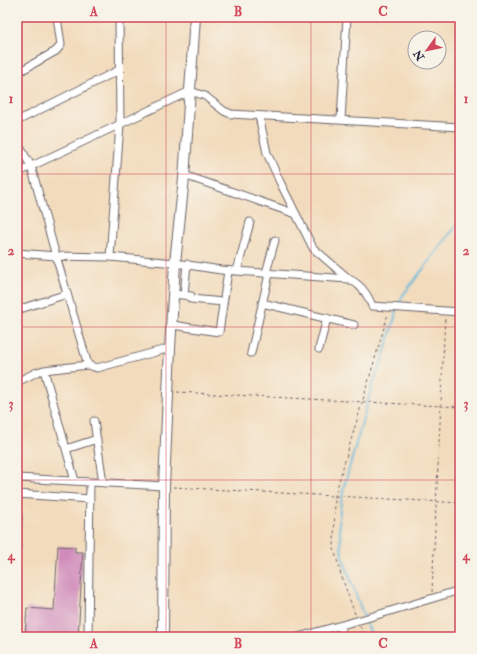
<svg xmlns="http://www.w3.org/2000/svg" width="477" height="654" font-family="'IM FELL Double Pica',serif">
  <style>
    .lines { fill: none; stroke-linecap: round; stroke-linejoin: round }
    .stream { stroke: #60b8dd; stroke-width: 2 }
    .building { fill: #d08bbb }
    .street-casing { stroke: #6b6368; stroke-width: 9 }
    .secondary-casing { stroke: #6b6368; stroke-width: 12 }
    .path { stroke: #6b6368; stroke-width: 1; stroke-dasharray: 3 3; stroke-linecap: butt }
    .street { stroke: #fff; stroke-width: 7 }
    .secondary { stroke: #fff; stroke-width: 10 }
    .grid { fill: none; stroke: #d1495b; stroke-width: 1; stroke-opacity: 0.55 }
    .neatline { fill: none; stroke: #d1495b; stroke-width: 1.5 }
    .grid-label { font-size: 13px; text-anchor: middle; font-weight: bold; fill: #d1495b }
  </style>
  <rect width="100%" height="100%" fill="#f7f3e8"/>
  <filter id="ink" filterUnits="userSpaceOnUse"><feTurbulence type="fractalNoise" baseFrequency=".025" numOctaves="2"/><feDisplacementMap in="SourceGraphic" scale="8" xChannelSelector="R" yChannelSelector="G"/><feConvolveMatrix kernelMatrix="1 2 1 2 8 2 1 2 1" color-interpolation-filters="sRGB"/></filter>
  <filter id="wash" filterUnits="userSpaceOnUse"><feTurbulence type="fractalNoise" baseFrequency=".012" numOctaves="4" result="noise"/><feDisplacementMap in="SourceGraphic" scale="16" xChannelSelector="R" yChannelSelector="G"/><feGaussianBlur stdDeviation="0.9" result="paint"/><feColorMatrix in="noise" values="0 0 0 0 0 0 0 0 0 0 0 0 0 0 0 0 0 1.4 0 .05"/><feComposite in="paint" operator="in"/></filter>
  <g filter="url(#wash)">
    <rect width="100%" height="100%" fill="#f2dbbc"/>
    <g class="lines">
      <path class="stream" d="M399 305 403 295 460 221
        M364 617 342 556 339 523 340 508 344 487 373 383 383 358 397 310
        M366 621 372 637"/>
    </g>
    <g id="blocks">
      <path class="building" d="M58 546 75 547V552H83L78 637H25L27 608 54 610Z"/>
    </g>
  </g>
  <g filter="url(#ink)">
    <use href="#blocks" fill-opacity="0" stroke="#6b6368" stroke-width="1"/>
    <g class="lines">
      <g class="street-casing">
        <path id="street" d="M17 73 56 51 61 45 57 17
          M259 116 267 153 280 182 313 248 349 279C360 284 368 295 372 306L460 312
          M341 120 347 17
          M17 121 119 70
          M17 142 31 166 56 256 88 365
          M17 173 190 91 205 96 224 111 231 114 460 127
          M184 175 296 214
          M17 253 56 256 110 257 175 263 221 270 349 279
          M110 257 120 125 119 17
          M237 271 250 222
          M266 273 275 240
          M173 294 191 296V299L223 302
          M184 295 187 264
          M262 303 354 325
          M17 310 67 294
          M172 325 219 332 228 271
          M319 349 327 318
          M251 353 269 274
          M44 370 75 481
          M17 382 37 372 44 370 88 365 97 368 170 348
          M94 421 103 483
          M66 449 97 439
          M17 478 164 486
          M17 494 90 499
          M17 506 18 518 17 547
          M88 637 90 482
          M298 637 367 618 460 590
          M341 637 342 625"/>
      </g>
      <g class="secondary-casing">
        <path id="secondary" d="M163 637 164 486 170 348 175 263 184 178 195 17"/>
      </g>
      <path class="path" d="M177 392 460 407
        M173 487 460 503
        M432 592 445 317
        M355 614 341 575 334 549 335 495 388 314
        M360 626 365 637"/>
      <use href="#street" class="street"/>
      <use href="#secondary" class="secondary"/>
    </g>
  </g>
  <path class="grid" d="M166 17V637M311 17V637M17 174H460M17 327H460M17 480H460"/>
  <rect width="477" height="654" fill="none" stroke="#f7f3e8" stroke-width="44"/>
  <g transform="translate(427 50) rotate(237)"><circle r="19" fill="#f7f3e8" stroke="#a29fa3"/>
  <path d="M0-3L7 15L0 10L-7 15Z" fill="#d1495b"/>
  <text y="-6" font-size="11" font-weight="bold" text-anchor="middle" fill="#22223b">N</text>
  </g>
  <rect x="22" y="22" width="433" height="610" class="neatline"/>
  <g class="grid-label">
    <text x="94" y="16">A</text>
    <text x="238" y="16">B</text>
    <text x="383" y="16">C</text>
    <text x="11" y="103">1</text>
    <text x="466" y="103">1</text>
    <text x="11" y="255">2</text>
    <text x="466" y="255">2</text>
    <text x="11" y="408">3</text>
    <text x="466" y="408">3</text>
    <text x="11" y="560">4</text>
    <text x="466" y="560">4</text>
    <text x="94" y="648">A</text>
    <text x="238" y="648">B</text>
    <text x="383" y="648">C</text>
  </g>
</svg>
